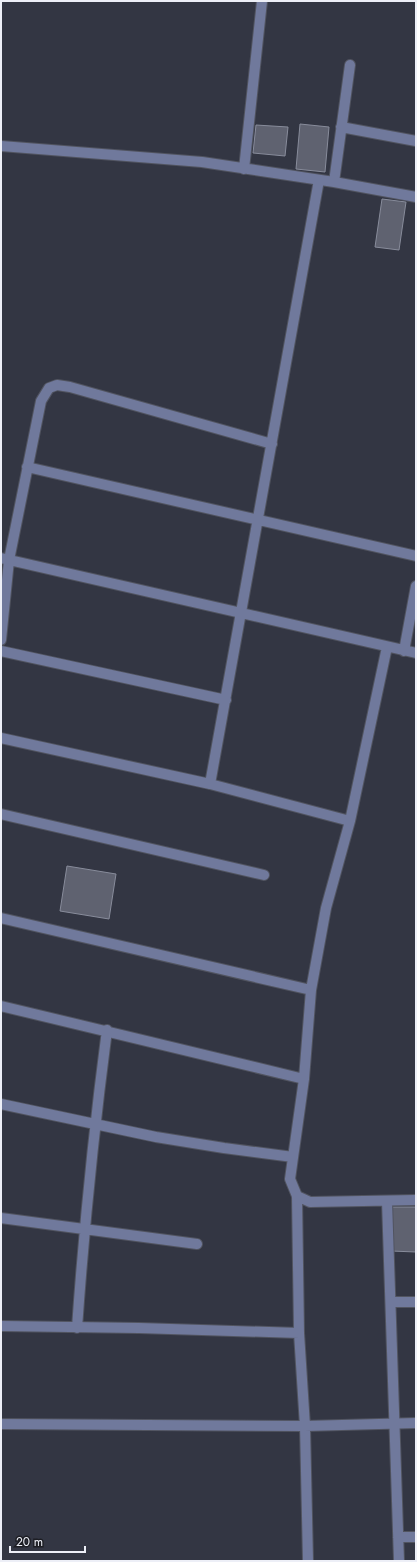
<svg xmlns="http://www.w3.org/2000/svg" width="417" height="1562" font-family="Jost,sans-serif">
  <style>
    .building { fill: #5f6270; stroke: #888c9b }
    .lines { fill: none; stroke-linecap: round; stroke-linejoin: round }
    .minor-casing { stroke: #515460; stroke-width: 12 }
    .minor { stroke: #70799c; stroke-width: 10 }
  </style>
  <rect width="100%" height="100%" fill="#333643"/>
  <path class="building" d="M300 124 329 127 325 172 296 169Z
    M256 125 288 127 285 156 253 153Z
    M382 199 406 202 399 250 375 247Z
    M67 866 116 874 109 919 60 911Z
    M392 1207H416V1252L391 1251Z"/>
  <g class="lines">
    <g class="minor-casing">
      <path id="minor" d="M341 127 416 141
        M1 146 202 162 334 182 416 197
        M244 169 262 1
        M334 182 350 65
        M27 467 416 556
        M1 558 416 653
        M1 640 9 560 41 401 49 388 57 385 70 387 272 444
        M387 647 350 821 326 908 311 990 304 1079 290 1179 297 1196 310 1202 416 1200
        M1 651 226 700
        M404 651 416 586
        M1 738 210 784 350 821
        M210 784 319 180
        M1 814 264 875
        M1 918 311 990
        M1 1006 304 1079
        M1 1104 156 1137 224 1148 293 1157
        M297 1196 299 1333 305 1426 308 1561
        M387 1201 399 1561
        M1 1218 197 1244
        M391 1302H416
        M1 1326 139 1328 299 1333
        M77 1328C84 1228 94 1129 107 1030
        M1 1424 305 1426 416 1423
        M398 1537H416"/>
    </g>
    <use href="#minor" class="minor"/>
  </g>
  <rect width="417" height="1562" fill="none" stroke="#edeff7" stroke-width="4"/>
  <path d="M10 1546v6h75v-6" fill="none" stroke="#edeff7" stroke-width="2"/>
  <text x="16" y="1546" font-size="12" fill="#edeff7" stroke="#1d1e24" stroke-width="3" paint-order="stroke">20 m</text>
</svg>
